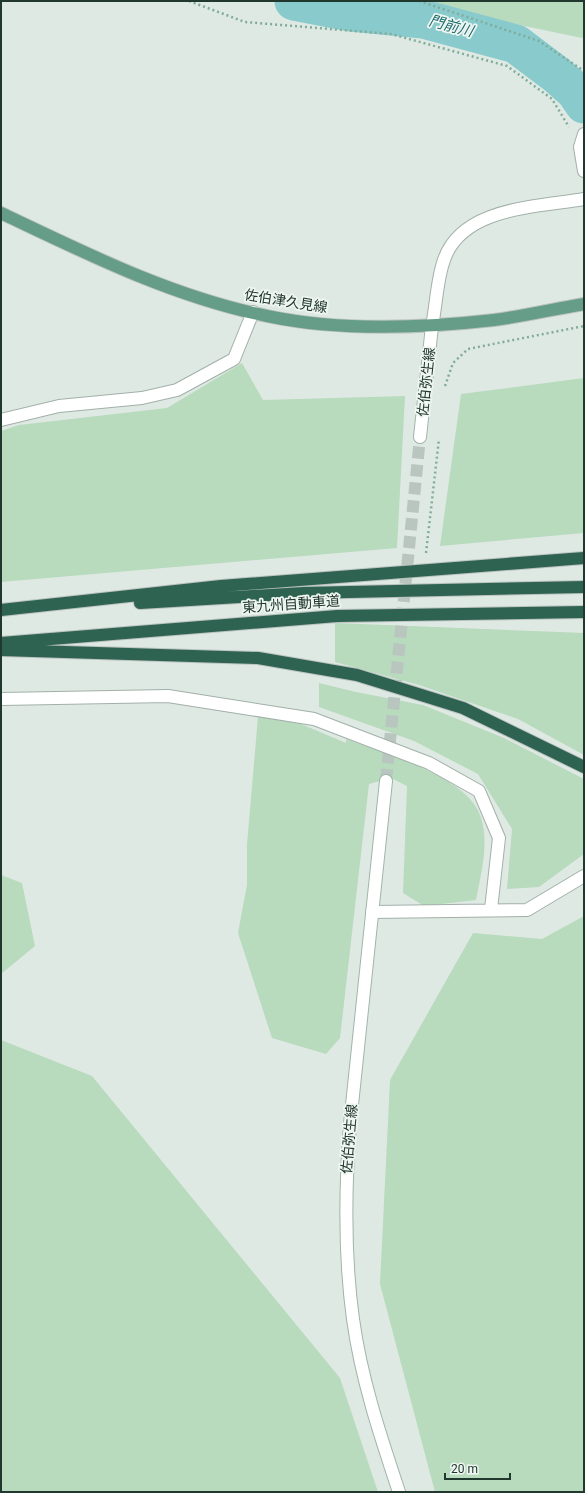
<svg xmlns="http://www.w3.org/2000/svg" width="585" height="1493" font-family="Roboto,'Noto Sans JP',sans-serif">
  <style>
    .green { fill: #b8dabd }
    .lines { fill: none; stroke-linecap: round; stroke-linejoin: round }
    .river { stroke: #89cacd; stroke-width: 39 }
    .secondary-tunnel { stroke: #b9c6bf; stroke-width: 12; stroke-dasharray: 12 6; stroke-linecap: butt }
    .street-casing { stroke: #a2b0a9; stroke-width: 14 }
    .secondary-casing { stroke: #9fb5aa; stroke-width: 14 }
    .primary-casing { stroke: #bcc3c1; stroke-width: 14 }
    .highway-casing { stroke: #bcc3c1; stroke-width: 14 }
    .path { stroke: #81ac99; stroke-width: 2.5; stroke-dasharray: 2 3; stroke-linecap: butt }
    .street { stroke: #fff; stroke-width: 12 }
    .secondary { stroke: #fff; stroke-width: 12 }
    .primary { stroke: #659d88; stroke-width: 12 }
    .highway { stroke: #2e6352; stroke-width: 12 }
    .labels { text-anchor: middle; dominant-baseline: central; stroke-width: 3.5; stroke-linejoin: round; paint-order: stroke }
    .street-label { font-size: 14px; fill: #21382f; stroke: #eff6f2 }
    .water-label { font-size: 15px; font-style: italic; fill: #1e6d71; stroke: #eff6f2 }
  </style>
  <rect width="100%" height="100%" fill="#dfe9e3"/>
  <path class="green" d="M405 1H584V37L582 38Z
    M242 363 263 400 405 396 397 548 1 582V431L19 425 167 408Z
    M584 378V533L440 546 461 394Z
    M335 623 584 633V755L518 719 419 685 335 662Z
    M319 683 356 692 423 705 504 738 584 779V854L539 887 507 889 512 829 478 774 414 741 319 707Z
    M258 717 301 724 346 743V739C383 753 466 776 480 815 490 841 481 874 476 900L424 906 403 893 407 786 391 778 369 784 340 1038 326 1054 272 1038 238 933 247 885V844Z
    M1 875 22 883 35 946 1 974Z
    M584 916V1492H435L380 1284 390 1080 473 933 542 939Z
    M1 1040 92 1076 340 1378 378 1492H1Z"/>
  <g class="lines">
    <path class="river" d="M294 1 351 12 423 19 516 44 557 75 575 91 584 104"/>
    <path class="secondary-tunnel" d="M386 781 420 437"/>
    <g class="street-casing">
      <path id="street" d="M584 134 580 147 584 171
        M432 326C436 306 437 281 443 263 459 207 537 207 584 199
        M1 420 59 406 142 398 177 390 234 359 253 312
        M1 699 168 696 314 719 429 763 479 791 499 838 491 909
        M372 912 527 910 584 876"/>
    </g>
    <g class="secondary-casing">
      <path id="secondary" d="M420 437 432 326
        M386 781 350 1124C345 1189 344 1254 353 1319 361 1378 380 1435 399 1492"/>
    </g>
    <g class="primary-casing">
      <path id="primary" d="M1 213C87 254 173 297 267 316 338 331 423 328 494 320 524 316 554 309 584 304"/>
    </g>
    <g class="highway-casing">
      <path id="highway" d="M140 603 303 593 584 587
        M1 610 221 586 584 558
        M1 643 337 616 584 612
        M1 650 258 658 357 675 463 708 584 767"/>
    </g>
    <path class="path" d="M189 1 245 22 391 34 507 66 552 99 569 127
      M419 1 539 41 584 71
      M445 386 453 363 468 349 584 326
      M426 553 439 439"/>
    <use href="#street" class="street"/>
    <use href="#secondary" class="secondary"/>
    <use href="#primary" class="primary"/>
    <use href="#highway" class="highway"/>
  </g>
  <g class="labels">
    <g class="street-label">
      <text transform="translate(286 301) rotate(9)">佐伯津久見線</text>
      <text transform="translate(426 382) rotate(-84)">佐伯弥生線</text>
      <text transform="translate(291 604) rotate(-4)">東九州自動車道</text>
      <text transform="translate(349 1139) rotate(-85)">佐伯弥生線</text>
    </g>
    <g class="water-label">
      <text transform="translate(451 26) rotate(15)">門前川</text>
    </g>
  </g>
  <rect width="585" height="1493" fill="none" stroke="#21382f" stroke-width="4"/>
  <path d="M445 1473v6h65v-6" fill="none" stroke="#21382f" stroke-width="2"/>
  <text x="451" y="1473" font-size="12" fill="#21382f" stroke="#eff6f2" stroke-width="3" paint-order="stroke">20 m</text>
</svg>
